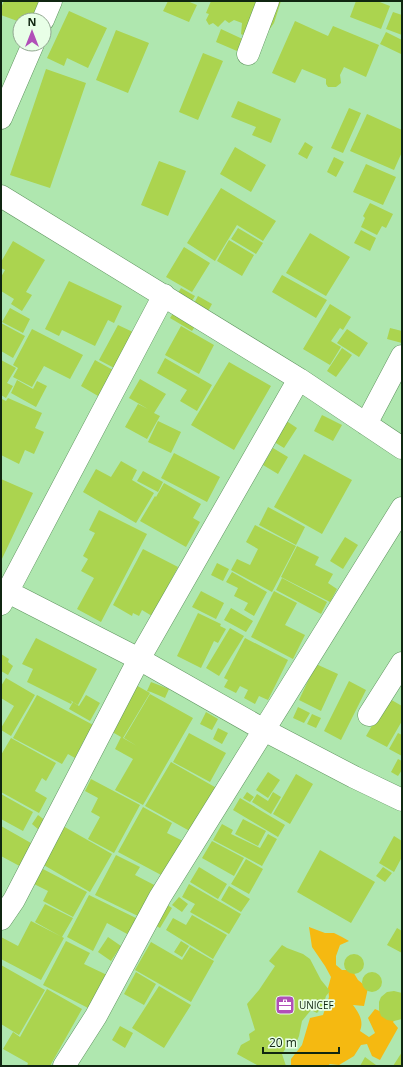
<svg xmlns="http://www.w3.org/2000/svg" width="403" height="1067" font-family="'Open Sans',sans-serif">
  <style>
    .green { fill: #f5b911 }
    .building { fill: #abd44f }
    .lines { fill: none; stroke-linecap: round; stroke-linejoin: round }
    .minor-casing { stroke: #609560; stroke-width: 23 }
    .minor { stroke: #fff; stroke-width: 22 }
    .labels { text-anchor: middle; dominant-baseline: central; stroke-width: 3.5; stroke-linejoin: round; paint-order: stroke }
    .poi-label { font-size: 10px; fill: #102611; stroke: #e8ffe7; text-anchor: start }
  </style>
  <rect width="100%" height="100%" fill="#afe7af"/>
  <path class="green" d="M309 927 325 933H334L342 937 349 941 340 945 336 956V965L342 970H352L358 980 368 988 364 1006 353 1005C359 1013 364 1021 360 1031L369 1037 375 1033 368 1018 375 1009 386 1014 398 1016 393 1022 398 1028 380 1060 372 1056 367 1044 361 1045 354 1056 339 1065 329 1064 330 1066H291V1059L302 1045 310 1018 323 1015 329 997 328 988 331 977 325 966 312 947Z"/>
  <path class="building" d="M4 1H40L32 20H20V22L1 15V8Z
    M168 1H187L197 5 189 22 163 11Z
    M211 1H281L274 23 265 36 248 38 241 34 242 23 234 20 229 23 225 20 218 27 213 23 209 25 206 20 209 14 206 13Z
    M356 1H377L390 6 381 29 350 17Z
    M69 11 107 28 88 68 67 58 64 66 47 58Z
    M393 12 402 15V35L386 29Z
    M295 21 328 36 333 26 379 45 366 77 344 67 340 75 341 83 336 87H328L326 84V79L302 69 295 83 272 73Z
    M221 29 249 42 244 54 216 42Z
    M116 30 149 43 128 93 96 80Z
    M386 32 402 40V52L401 54 380 44Z
    M203 53 223 61 198 120 179 112Z
    M46 69 86 83 50 188 10 175Z
    M238 101 281 119 271 143 252 135 256 127 231 117Z
    M349 108 361 113 343 153 331 148Z
    M367 114 402 130V152L394 170 350 151Z
    M305 142 313 147 307 159 298 154Z
    M235 147 266 165 251 192 220 174Z
    M334 157 344 162 336 177 327 172Z
    M159 161 186 171 168 216 141 205Z
    M366 164 396 177 383 205 353 192Z
    M221 188 276 221 263 241 237 225 215 261 187 243Z
    M370 203 393 214 386 228 382 226 377 235 361 227 365 218 363 216Z
    M238 228 263 243 256 254 231 239Z
    M361 230 376 238 370 251 354 243Z
    M310 233 350 257 326 296 286 273Z
    M229 240 254 255 242 276 217 261Z
    M13 241 45 260 26 292 32 295 22 311 11 304 14 299 1 291V277L5 270 1 268V262Z
    M184 247 210 263 192 292 166 277Z
    M282 275 327 300 316 318 272 292Z
    M69 281 122 306 114 323 108 320 95 346 62 330 59 336 45 329Z
    M181 288 195 296 189 306 175 298Z
    M198 296 212 304 206 315 192 307Z
    M330 304 351 317 343 330 340 328 331 341 341 347 330 365 303 349Z
    M177 307 199 320 192 331 170 318Z
    M10 308 30 319 23 333 2 322Z
    M1 323 25 336 13 358 1 351Z
    M118 325 135 333 116 369 99 360Z
    M181 326 214 345 199 374 165 355Z
    M390 328 402 331V343L387 339Z
    M32 329 83 355 70 379 44 366 32 387 13 377 18 368 13 365Z
    M347 329 368 343 359 357 337 343Z
    M342 348 352 355 336 377 327 371Z
    M165 358 212 385 197 411 180 401 187 390 157 373Z
    M1 360 16 368 7 383 13 386 6 398 1 395Z
    M95 360 113 370 98 396 81 386Z
    M229 362 271 386 234 450 191 425Z
    M140 379 166 394 154 413 160 416 147 439 125 427 138 404 148 409 129 398Z
    M17 380 33 389 37 381 47 386 36 407 11 393Z
    M8 398 42 413 35 428 44 432 34 454 25 450 19 464 1 455V402L2 399 6 401Z
    M322 415 342 425 333 441 314 431Z
    M285 420 297 428 284 448 271 440Z
    M158 421 181 432 171 453 148 442Z
    M273 448 288 457 278 474 263 465Z
    M174 453 220 477 207 502 161 478Z
    M304 454 352 480 322 534 274 507Z
    M121 461 137 470 132 480 154 493 136 523 83 492 96 469 111 477Z
    M143 471 163 482 158 492 137 481Z
    M1 479 33 493 1 561Z
    M164 483 201 504 193 518 200 522 186 547 140 521 155 496 156 497Z
    M268 507 305 527 296 545 259 525Z
    M99 510 147 534 101 622 77 609 94 578 81 571 88 559 83 556 95 533 89 530Z
    M255 525 296 546 272 592 231 570 237 559 250 565 258 549 246 542Z
    M345 537 358 545 343 569 330 561Z
    M297 546 319 557 315 565 333 574 328 583 337 589 330 602 281 577Z
    M143 549 178 567 152 616 142 610 139 616 133 613 132 616 113 605Z
    M217 563 229 569 223 581 211 575Z
    M232 572 267 592 254 616 244 610 248 603 234 596 238 588 226 582Z
    M282 578 327 602 321 614 276 590Z
    M201 591 224 603 216 619 192 607Z
    M274 591 297 603 285 625 305 635 293 659 251 637Z
    M231 608 253 621 246 632 224 620Z
    M198 613 221 624 220 626 226 629 218 643 214 641 201 668 177 656Z
    M230 628 244 636 219 676 206 668Z
    M36 638 97 669 78 705 70 700 72 702 71 704 27 682 33 669 22 664Z
    M245 638 288 660 268 700 259 696 255 704 244 698 248 690 240 686 236 693 224 687 228 680 224 678Z
    M1 654 9 659 8 662 13 666 8 675 1 671Z
    M316 664 338 674 321 711 299 700Z
    M6 678 35 695 11 736 1 730V728L14 706 1 698V686Z
    M349 681 366 690 341 740 324 731Z
    M151 682 169 689 165 698 151 692 152 691 151 692 147 691Z
    M134 684 150 693 123 738 137 746 124 738 150 694 193 718 143 805 115 790 133 759 115 749 121 737 107 729Z
    M37 695 97 727 88 742 84 740 75 758 68 754 62 764 13 738Z
    M86 695 100 703 90 721 69 709 73 702 79 706Z
    M388 698 402 706V721L387 747 366 736Z
    M298 707 310 713 304 723 293 718Z
    M206 712 218 719 212 730 200 724Z
    M312 714 321 718 316 728 307 724Z
    M218 728 228 733 222 744 213 739Z
    M189 733 226 753 210 782 173 762Z
    M398 733 402 735V756L389 749Z
    M11 738 56 763 46 781 42 778 35 791 47 798 39 813 1 792V755Z
    M398 759 402 761V770L398 776 391 772Z
    M171 762 220 790 195 834 145 806Z
    M268 772 280 780 268 798 256 790Z
    M296 774 313 784 290 824 273 814Z
    M91 779 140 805 114 853 88 839 100 817 91 812 98 798 85 791Z
    M247 792 254 797 250 802 243 798Z
    M273 792 281 797 271 814 252 802 257 794 268 801Z
    M1 794 33 812 23 831 1 819Z
    M240 798 285 825 278 837 233 810Z
    M143 807 172 823 167 833 183 841 163 876 118 852Z
    M38 815 46 821 39 830 32 824Z
    M243 819 266 831 258 846 235 834Z
    M222 824 233 830 231 834 260 848 268 834 277 839 262 866 213 840Z
    M1 826 38 847 25 869 1 856Z
    M63 826 112 854 90 892 42 864Z
    M394 836 402 841V857L394 872 379 863Z
    M212 841 244 858 234 876 202 858Z
    M320 850 375 882 351 923 297 892Z
    M116 855 140 867 135 875 160 888 144 919 95 895Z
    M246 859 263 869 249 894 231 884Z
    M199 867 227 884 218 899 190 882Z
    M383 867 392 873 385 882 376 876Z
    M43 869 87 892 73 917 43 901 48 891 34 884Z
    M189 884 241 914 229 934 190 912 195 904 182 897Z
    M229 886 250 899 241 912 221 900Z
    M89 895 138 919 129 935 107 923 93 951 67 937Z
    M179 897 188 904 182 912 172 905Z
    M163 902 172 908 160 928 151 923Z
    M45 904 73 918 62 937 35 922Z
    M192 915 227 935 213 959 166 930 173 918 186 925Z
    M31 921 64 938 41 980 1 959V937L18 946Z
    M397 928 402 931V953L387 945Z
    M108 937 121 946 111 961 98 952Z
    M66 941 90 953 84 964 107 975 90 1009 43 985Z
    M181 941 189 946 182 957 174 952Z
    M151 942 182 960 190 947 214 961 191 1002 135 970Z
    M282 945 287 948 303 954 310 959 321 980 330 991 326 996 323 1006 317 1013 311 1010 302 1021 299 1036 296 1043 291 1040 282 1054 286 1066H257V1065L237 1054 241 1045 250 1040 249 1034 255 1030 247 1004 259 990 275 966 269 961Z
    M344 964a10 10 0 1 1 20 0a10 10 0 1 1-20 0Z
    M1 965 45 990 19 1035 1 1024Z
    M136 972 156 984 144 1005 124 994Z
    M362 982a10 10 0 1 1 20 0a10 10 0 1 1-20 0Z
    M159 986 191 1005 164 1048 132 1028Z
    M47 989 82 1009 50 1066H27L28 1063 3 1049 13 1032 20 1037Z
    M394 991 402 993V1019L394 1021 387 1020 381 1016 379 1010V1002L381 997 387 992Z
    M120 1026 133 1033 125 1048 112 1040Z
    M402 1052V1066H393Z
    M365 1057 376 1065 375 1066H360Z"/>
  <g class="lines">
    <g class="minor-casing">
      <path id="minor" d="M43 20 51 1
        M248 54 268 1
        M1 118 33 44
        M1 196 299 379 402 448
        M366 424 402 356
        M8 592 139 659 264 730 354 777 402 800
        M1 604 164 295
        M369 715 402 663
        M1 919 14 900 139 659 299 379
        M64 1066 96 1016 160 897 402 508"/>
    </g>
    <use href="#minor" class="minor"/>
  </g>
  <defs>
    <g id="office-square" transform="scale(1)"><rect x="-9" y="-9" width="18" height="18" rx="4" fill="#b150b8" stroke="#e8ffe7"/><path d="M-6-3h4V-5.5h4V-3h4V5H-6ZM-1-4.5V-3h2v-1.5ZM-6 0V1H6V0Z" fill="#fff"/></g>
  </defs>
  <g fill-rule="evenodd">
    <use href="#office-square" x="285" y="1005"/>
  </g>
  <g class="labels">
    <g class="poi-label">
      <text x="299" y="1005">UNICEF</text>
    </g>
  </g>
  <rect width="403" height="1067" fill="none" stroke="#102611" stroke-width="4"/>
  <g transform="translate(32 32)"><circle r="19" fill="#e8ffe7" stroke="#92a891"/>
  <path d="M0-3L7 15L0 10L-7 15Z" fill="#b150b8"/>
  <text y="-6" font-size="11" font-weight="bold" text-anchor="middle" fill="#102611">N</text>
  </g>
  <path d="M263 1047v6h76v-6" fill="none" stroke="#102611" stroke-width="2"/>
  <text x="269" y="1047" font-size="12" fill="#102611" stroke="#e8ffe7" stroke-width="3" paint-order="stroke">20 m</text>
</svg>
